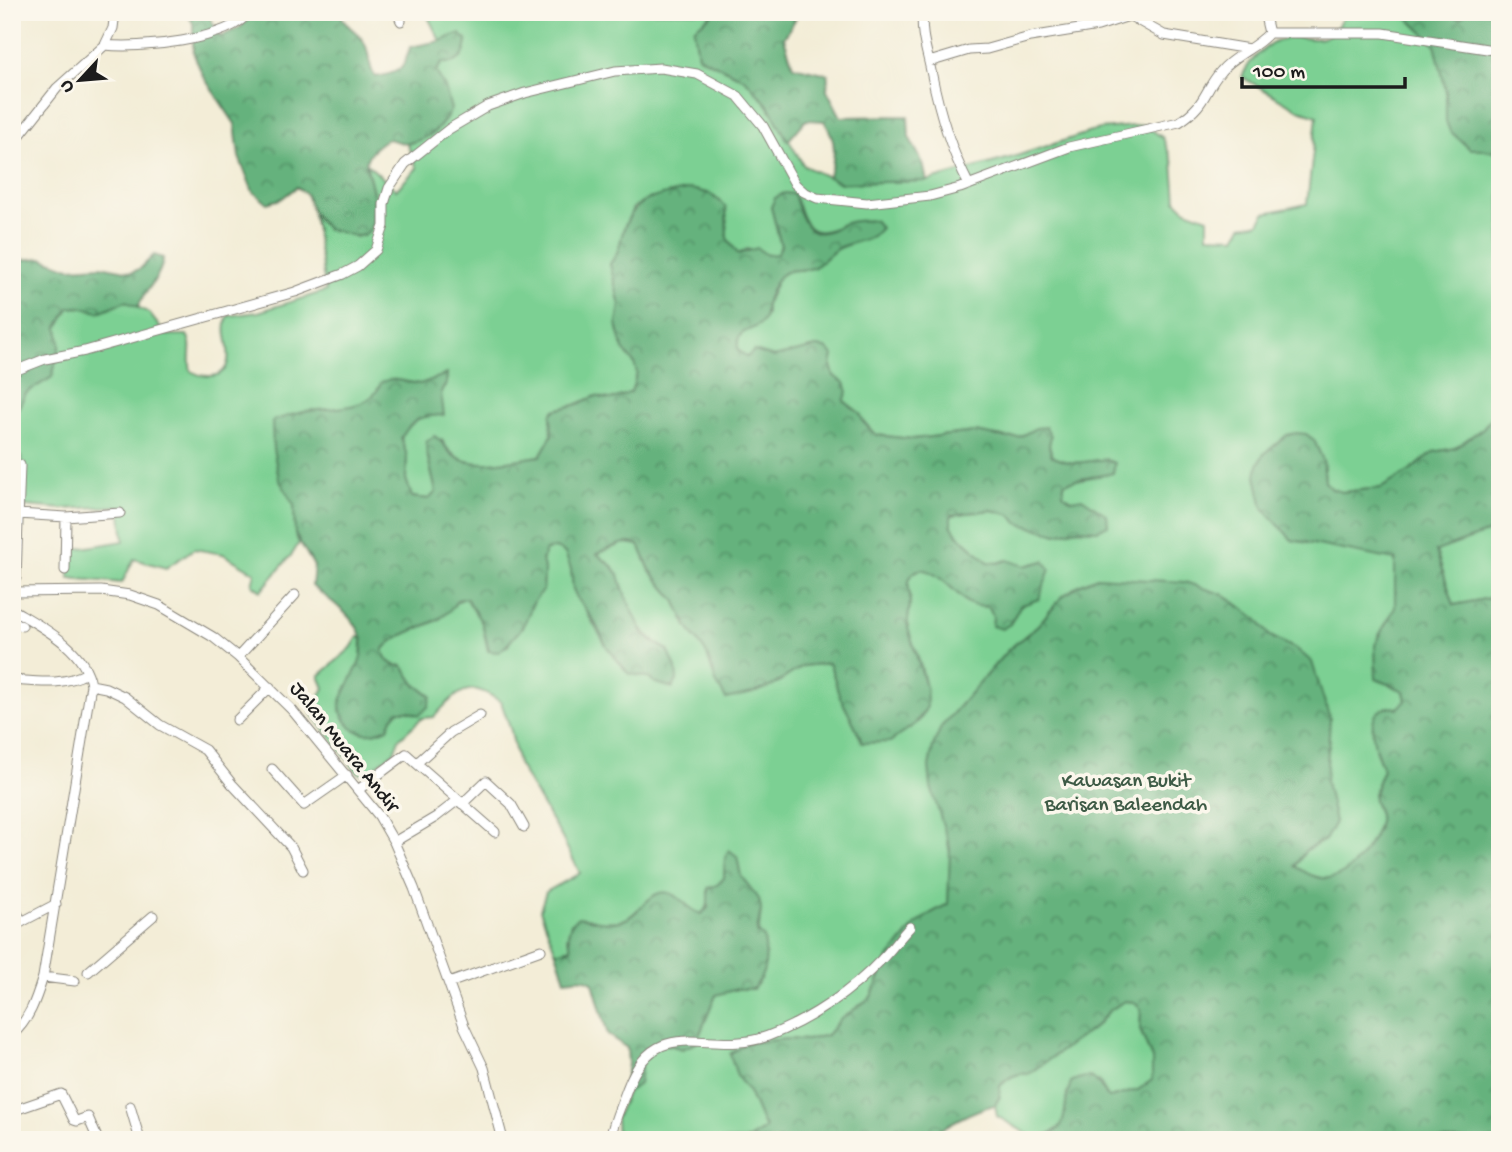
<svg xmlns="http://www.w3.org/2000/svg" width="1512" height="1152" font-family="'Gochi Hand',sans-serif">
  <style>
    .grass { fill: #7cd093; stroke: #4c7658; stroke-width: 2 }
    .forest { fill: url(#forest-crowns); stroke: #40674c; stroke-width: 2 }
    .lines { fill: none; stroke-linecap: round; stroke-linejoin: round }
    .minor-casing { stroke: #88847a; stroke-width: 11 }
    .minor { stroke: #fff; stroke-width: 9 }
    .labels { text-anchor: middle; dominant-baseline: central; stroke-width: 7; stroke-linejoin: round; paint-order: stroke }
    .street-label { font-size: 21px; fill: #1c1c1c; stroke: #fbf7ec }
    .park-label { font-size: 21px; fill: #3e5b46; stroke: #fbf7ec }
  </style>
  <defs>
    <pattern id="forest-crowns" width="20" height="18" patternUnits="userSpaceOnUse" patternTransform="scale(1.75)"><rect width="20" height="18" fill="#65b27d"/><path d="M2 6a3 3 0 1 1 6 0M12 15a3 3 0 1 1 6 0" fill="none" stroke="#529066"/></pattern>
  </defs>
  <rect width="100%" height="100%" fill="#fbf7ec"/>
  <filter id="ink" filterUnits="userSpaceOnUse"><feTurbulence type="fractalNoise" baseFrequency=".0143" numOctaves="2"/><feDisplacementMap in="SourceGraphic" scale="14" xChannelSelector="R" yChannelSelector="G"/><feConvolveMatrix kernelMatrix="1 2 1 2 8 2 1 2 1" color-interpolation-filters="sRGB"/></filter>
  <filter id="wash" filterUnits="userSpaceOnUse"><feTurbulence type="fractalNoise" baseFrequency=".00686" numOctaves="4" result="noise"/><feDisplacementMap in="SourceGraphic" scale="28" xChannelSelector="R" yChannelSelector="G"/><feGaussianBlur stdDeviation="1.57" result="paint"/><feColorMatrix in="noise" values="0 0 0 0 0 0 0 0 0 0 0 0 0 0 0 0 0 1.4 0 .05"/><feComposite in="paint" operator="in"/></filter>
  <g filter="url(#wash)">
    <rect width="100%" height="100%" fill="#f3edd7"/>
    <path class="grass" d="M432 12H715L694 29 698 56 745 79 768 105 804 166 841 183 927 181 1010 158 1100 129 1145 125 1163 138 1173 163 1176 200 1186 210 1208 218V236L1236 237 1242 226 1259 223 1265 213 1307 204 1317 116 1299 110 1242 77C1250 57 1274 36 1297 37 1306 38 1316 41 1325 37 1333 34 1342 21 1345 12H1376L1408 18 1436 44 1446 91V121L1450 131 1470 149H1480L1500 153V408L1483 428 1455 448 1434 452 1410 471 1381 488 1342 492 1332 489 1325 482 1323 460 1292 540 1395 559V608L1379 635 1404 691 1406 701 1398 708 1387 707 1375 749 1383 769C1380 777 1375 787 1374 795 1372 804 1381 812 1379 821 1375 841 1353 875 1331 878 1317 880 1306 873 1295 867L1306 850 1325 840 1335 822 1326 782V762L1330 740 1298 650 1270 636 1257 619 1097 577 1079 585 1063 596 1038 625 1007 651 941 727 945 827 951 859 949 904 931 913 888 959 871 997 840 1020 827 1035 807 1040 786 1039 737 1076 749 1092 765 1129 747 1140H617L616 1118 647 1047 663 1043H696L716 995 737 989H753L761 909 759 900 741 876 737 866 725 858 724 878C713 889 712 904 701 914L690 910 675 895 656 894 628 918 619 921 597 922 588 918 571 923 567 938 572 948 556 952 540 910 546 892 580 873 562 838 518 764 511 731 501 702C495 698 488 693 481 691 462 684 445 705 434 717L422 718 399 739 394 752 365 775 357 772 311 712 324 688 319 676 351 648 358 637 362 638 361 660 341 701 340 711 388 728 392 718 398 711H409L431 696 415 684 403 666C390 665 386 662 383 650 401 628 422 631 441 618 451 610 453 601 466 598L482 623 488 651 508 646C511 637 517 634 522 627 529 613 531 600 543 591L544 570 541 559 546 550 556 548 565 553 571 569 573 589 607 647 628 673 647 677 656 683 668 650C642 636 636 622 625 594 622 585 620 576 614 568 609 563 603 559 597 554L624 543 639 545 650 571 675 600 687 626 707 654 716 682 753 693 772 686 803 666 829 663C835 675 836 690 842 701 850 716 857 727 862 743 878 738 900 734 914 725 942 707 915 652 908 628 907 618 910 610 910 600 911 593 906 586 910 578 923 552 957 595 968 603 974 607 982 606 989 607L993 616 1010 624 1044 561 1025 566 1007 560 998 563 988 562 957 534 951 525 950 515 992 510 1011 515 1017 523 1057 534 1077 529 1098 530 1072 500 1063 495 1064 484 1073 479 1083 480 1105 459C1086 463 1070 466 1053 456L1049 446 1036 429 1019 437 1008 438 975 432 913 439 875 435C863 421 859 412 843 400L845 383 834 376 831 366 816 347 774 357 754 351 747 358 737 350V340L743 332 760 324 766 315V305L779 276 788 271 813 268 837 249 855 242 846 223C809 242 805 227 794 194L771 207 781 246 777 255H767L747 249 738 254 727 238 726 207 650 198 633 208 623 230 621 249 610 264 620 305 617 324 623 348 634 363 638 373 631 393C618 398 610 402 596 396L575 405 555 410 551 415 552 435 540 456C507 460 460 477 442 440L426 442 427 454 436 492 429 499 412 497 406 479 407 456 401 438 412 420 422 417 441 392 446 384 447 375 420 384 391 379C384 385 378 394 371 399 361 407 324 411 311 410L279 479 294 505 295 534 299 543 293 553 261 591 252 584 255 573 223 554 194 549 166 568 134 559 122 583 69 578 70 550 124 541 120 506 63 509 25 506 22 457H12V411L17 410 26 393 52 377 60 346 58 327 69 308 79 307 99 311 126 301 149 313 166 335H187C194 345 187 357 191 371 203 378 225 380 228 361 231 346 221 332 228 316L258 312 326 291 313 213 327 230H338L357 237 372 225 373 193 366 163 396 190 417 168 407 144 434 133 445 88 435 71 442 63H452L459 34 440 41 427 15Z
      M1500 528V596L1454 605 1436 551Z
      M1124 1001 1134 1002 1141 1009 1140 1030 1152 1059V1080L1138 1090 1109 1098 1099 1081 1067 1093C1064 1126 1068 1127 1036 1139L997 1116 995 1105 1000 1096V1086C1009 1077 1015 1073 1028 1074L1095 1027 1108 1012Z"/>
    <path class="forest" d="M195 12H207L220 37 241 27 254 12H340C344 27 359 31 365 44 370 55 368 66 375 77 398 73 404 71 410 47L440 41 459 34 467 40C466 57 459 64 442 63L436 71 445 88 451 109C443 127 429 139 409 143 403 144 394 140 387 139 379 144 367 152 366 163 365 169 370 177 371 184 375 197 379 234 359 236 350 237 339 230 327 230L313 213 306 194 297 187 281 199 267 203 253 192 239 157 235 124 203 76 193 52V23L190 18Z
      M715 12H790L796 18 784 38 793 66 828 74 827 90 841 117 908 116 909 137 923 163 927 181 841 183 828 177C836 157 837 140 824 121L806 120 788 141 768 105 745 79 698 56 694 29Z
      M1376 12H1442L1460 18 1467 12H1500V153L1480 149H1470L1450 131 1446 121V91L1435 44 1408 18Z
      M691 189 711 194 726 207 727 238 738 254 757 248 767 255 777 254 781 246 771 207 775 198 784 193 794 194C800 212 805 241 831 230 836 228 841 224 846 223 855 220 865 221 874 220L881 228C869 243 854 240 838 248 829 253 822 265 812 268 802 272 790 267 781 275 775 280 768 296 766 304 764 312 767 318 760 324 747 334 736 328 738 350L747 357 754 351 774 357 816 347 826 348 833 355 831 366 834 376 845 383 848 392 844 401 860 413 863 422 876 435 913 439 975 432 1008 438 1019 437 1036 428 1046 427 1051 436 1049 446 1052 456C1080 472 1094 453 1115 463L1113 473C1099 477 1074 478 1064 484L1063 494 1072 500 1082 498 1107 515 1108 525 1098 530 1077 529 1057 534 1017 523 1011 515 992 510 951 515V525L957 534 988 562 998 563 1007 560 1025 566 1044 561 1050 569 1039 599 1020 606 1010 624 1002 629 992 626 993 616 989 607C982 606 974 607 968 603 957 595 923 552 910 578 906 586 911 593 910 600 910 610 907 618 908 628L926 687 927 707 915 724 890 742 862 743C857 727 850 716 842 701 836 690 835 675 829 663L803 666 772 686 753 693 726 699 716 682 707 654 687 626 675 600 650 570 639 545C625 539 610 548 597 554L613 567 619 575 625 595 643 633 651 641 668 650 676 668 677 680 673 688 656 683 647 677 628 673 607 647 594 621 577 598 573 589 571 569 565 553 556 548 546 550 542 559 544 570 543 591C529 601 530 619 519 631 513 638 507 646 499 652L489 651 482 623 466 598 457 600C444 628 402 626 383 650 386 662 390 665 403 666L415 684 431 696 428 707 419 715 409 711H398L392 718 388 728C369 737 352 735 343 716 340 711 339 706 341 701 348 679 365 665 362 640 359 619 327 598 312 586L314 566 295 534 294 505 279 479 273 449 272 421C285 417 297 412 310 411 335 407 372 411 381 382L391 379 420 384 447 374 446 384 441 392 444 415C419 417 415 416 401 438L407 456 406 479 412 497 429 499 436 492 427 453 426 442 434 436C444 441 446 453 457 458 478 469 516 459 540 456L552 435 551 415 555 410 575 405 596 396C610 402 618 398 631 392L637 373 634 363 623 349 617 324 620 305 610 264C622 247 618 246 624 229 635 195 660 196 691 189Z
      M154 255 163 258C162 276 145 290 138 307L126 301 99 312 79 307 69 308 58 327 60 346 52 377 26 393 17 410 12 411V261L42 258 70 268 101 266 131 272 140 269Z
      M1500 408V528L1436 551 1454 605 1500 596V1140H1030C1075 1133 1059 1115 1071 1082 1095 1070 1096 1081 1109 1098L1138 1090 1152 1080V1059L1140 1029 1141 1009 1134 1002 1124 1001 1108 1012 1095 1027 1028 1074C1015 1073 1009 1077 1000 1086V1096L995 1105C976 1109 941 1126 928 1140H747L765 1129 749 1092 737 1076 730 1054 746 1043 786 1039 807 1040 827 1035 840 1020 871 997 888 959 914 926 931 913 948 904 950 848 931 787 929 766 933 746 941 727 1007 651 1038 625 1063 596 1079 585 1097 577 1185 582 1225 595 1257 619 1270 636 1298 650 1312 662 1330 719 1326 782 1335 822 1325 840 1306 850 1295 866C1306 873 1317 880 1331 878 1353 874 1375 841 1379 821 1381 814 1376 808 1374 800 1372 792 1380 778 1383 769 1374 747 1359 703 1398 708L1406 701 1404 691 1376 679 1375 645 1395 607V560L1292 540 1263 508 1256 476 1258 465 1263 455 1287 435 1296 433 1306 434 1314 440 1318 449 1323 460 1325 482 1332 489 1342 492 1381 488 1410 471 1434 452 1455 448 1483 428Z
      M729 850 737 856 741 876 759 899 761 909 757 932 764 938C767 957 767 974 753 989H737L716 995 696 1043 682 1049C668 1045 655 1039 643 1052L639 1084 631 1090 624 1089 628 1064 627 1048 608 1035 593 983C585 976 574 979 565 980L556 952 571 948C567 935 567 926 578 917 594 919 613 927 628 918 641 911 652 888 669 893 680 895 687 909 701 914L708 908V888L717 885 724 878 725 858Z"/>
  </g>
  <g filter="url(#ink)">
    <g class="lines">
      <g class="minor-casing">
        <path id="minor" d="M397 12 401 21
          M923 12C920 33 927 51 931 71 939 111 950 149 969 185
          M1264 12 1269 33
          M1125 13 1164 35 1249 49
          M105 45C138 49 229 41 249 12
          M929 62 969 50 987 49 1030 37 1098 26 1129 16
          M12 145 57 88 105 45 113 28 115 12
          M12 372 45 359 85 351 295 292 343 274 358 266 376 250 384 226V204L389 188 405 164 449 129 488 106 525 93 615 71 661 68 697 74 738 96 763 126 795 184 804 192 817 198 867 203 930 196 960 188 1069 147 1179 122C1207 104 1203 92 1221 71 1234 55 1256 48 1269 33H1383L1500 51
          M12 465H20L16 578
          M18 514 66 517 120 513
          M65 570 66 517
          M12 592 101 591 130 595 159 605 213 637 238 657 292 710 379 816 394 842 414 888 464 1026 484 1068 503 1140
          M12 609C40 626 85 648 91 685L43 977C36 999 30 1019 12 1035
          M12 622 22 626
          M238 657 295 595
          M12 680C39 682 63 686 87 673
          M91 685 106 688 125 697 160 725 205 750 232 784 291 847 303 870
          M237 720 270 687
          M418 762 451 732 480 715
          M272 769 304 805 347 775
          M358 790 406 754 495 832
          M462 804 486 781 511 804 524 827
          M394 842 436 817 458 800
          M12 904 22 922
          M12 927 56 904
          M88 972 153 916
          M43 977 75 981
          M449 983 541 950
          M130 1106 140 1140
          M12 1111 61 1094 74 1120 77 1121 88 1117 98 1140
          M610 1140C613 1122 621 1106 627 1089 657 1010 709 1058 768 1036 810 1020 851 992 882 959 892 949 900 937 910 927"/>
      </g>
      <use href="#minor" class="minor"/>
    </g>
  </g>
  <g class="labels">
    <g class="street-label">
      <text transform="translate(343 748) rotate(51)">Jalan Muara Andir</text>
    </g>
    <g class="park-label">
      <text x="1126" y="782">Kawasan Bukit<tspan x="1126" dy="24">Barisan Baleendah</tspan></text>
    </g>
  </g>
  <rect width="1512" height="1152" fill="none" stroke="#fbf7ec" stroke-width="42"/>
  <g transform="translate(80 80) rotate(244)" stroke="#fbf7ec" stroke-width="5" paint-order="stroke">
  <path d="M0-5L12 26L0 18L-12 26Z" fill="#1c1c1c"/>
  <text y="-10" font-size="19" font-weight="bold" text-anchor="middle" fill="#1c1c1c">U</text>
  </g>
  <path d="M1242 77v10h163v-10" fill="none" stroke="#1c1c1c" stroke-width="3.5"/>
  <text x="1253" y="77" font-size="21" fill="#1c1c1c" stroke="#fbf7ec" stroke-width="5" paint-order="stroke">100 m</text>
</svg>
